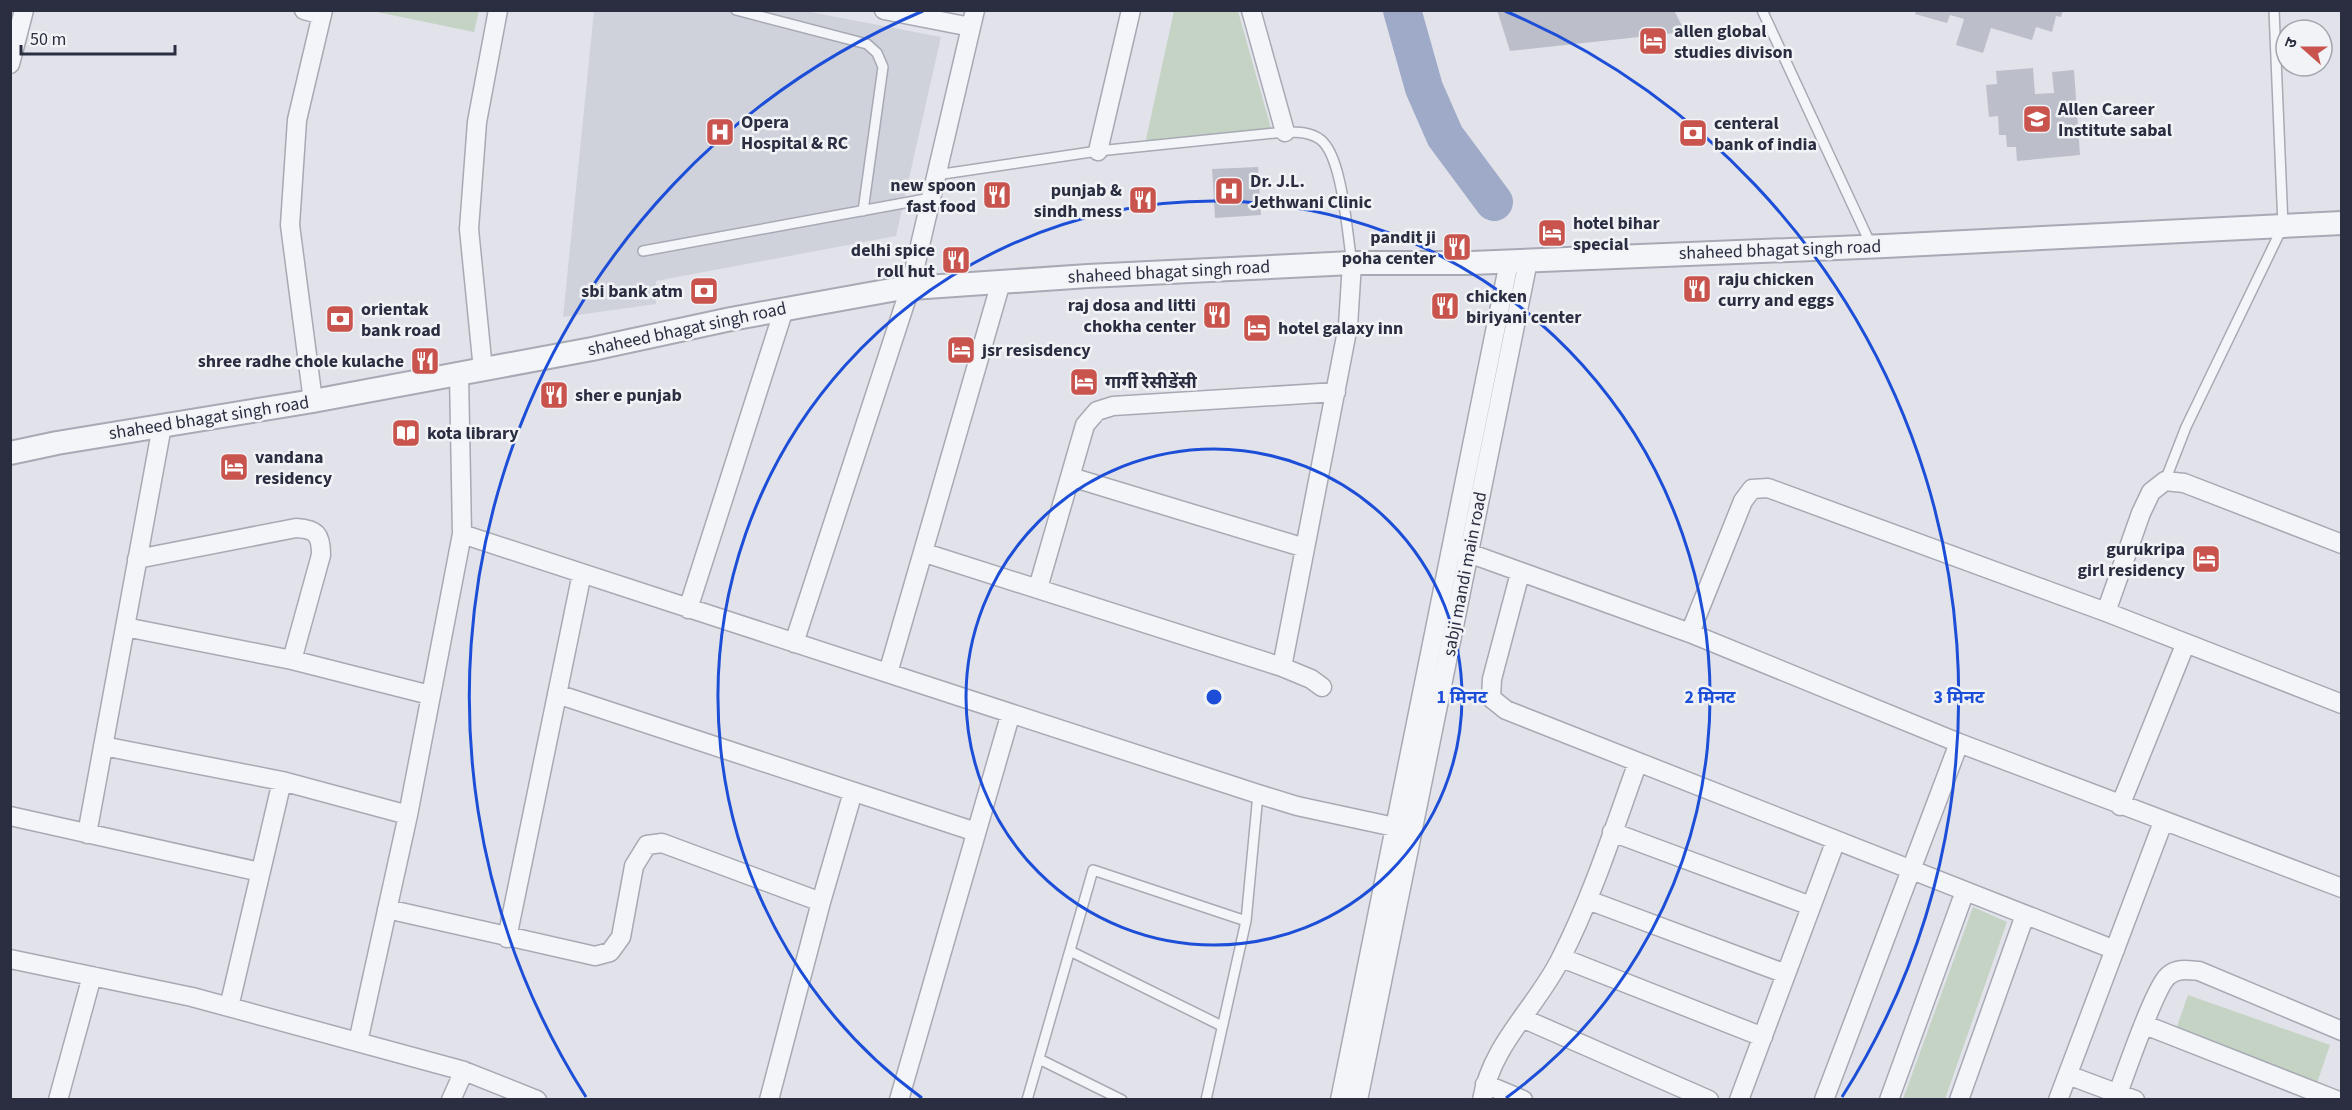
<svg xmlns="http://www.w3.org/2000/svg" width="2352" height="1110" font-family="'Source Sans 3','Noto Sans Devanagari',sans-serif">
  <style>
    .built { fill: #d0d2db }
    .green { fill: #c4d3c3 }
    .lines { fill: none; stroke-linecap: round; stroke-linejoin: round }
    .river { stroke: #9faac8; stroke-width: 38 }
    .building { fill: #bcbec9 }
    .service-casing { stroke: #a7a9b4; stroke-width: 12 }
    .minor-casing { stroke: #a7a9b4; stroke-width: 21 }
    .tertiary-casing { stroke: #a7a9b4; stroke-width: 26 }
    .service { stroke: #f4f5f8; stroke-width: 9 }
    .minor { stroke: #f4f5f8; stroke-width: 18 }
    .tertiary { stroke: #f4f5f8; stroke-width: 22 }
    .ring { fill: none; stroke: #1d4ed8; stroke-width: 3 }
    .labels { text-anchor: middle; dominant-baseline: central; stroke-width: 5; stroke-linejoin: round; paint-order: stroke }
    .poi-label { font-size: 18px; font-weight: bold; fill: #2b2e41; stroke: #f1f3f7; text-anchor: start }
    .street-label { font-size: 18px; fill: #2b2e41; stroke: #f1f3f7 }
    .centre { fill: #1d4ed8; stroke: #f1f3f7; stroke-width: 3 }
    .ring-label { font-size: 18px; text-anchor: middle; font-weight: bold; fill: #1d4ed8; stroke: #f1f3f7; stroke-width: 5; stroke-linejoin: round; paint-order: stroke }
  </style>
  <rect width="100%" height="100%" fill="#e2e3ea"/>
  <path class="built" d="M594 11H805L941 37 896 236 656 281V304L563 317Z"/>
  <path class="green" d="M372 11 479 10V11L474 32Z
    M1174 11H1238L1272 132 1145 144Z
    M1973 907 2007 922 1945 1099H1903Z
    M2188 995 2330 1045 2316 1086 2174 1035Z"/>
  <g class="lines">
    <path class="river" d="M1402 10 1424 88 1445 136 1494 202"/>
  </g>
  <path class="building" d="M1497 10H1674L1685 32 1510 51Z
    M1916 10H2063L2061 17 2056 16 2052 32 2036 27 2032 40 1991 28 1983 53 1956 45 1964 19 1950 15 1947 23 1915 14Z
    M2033 68 2035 94 2054 93 2052 72 2074 70 2080 155 2017 161 2016 147H2007L2006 135H1999L1998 116 1989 117 1986 85 1997 84 1996 71Z
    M1258 167 1261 215 1215 218 1212 169Z"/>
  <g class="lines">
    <g class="service-casing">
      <path id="service" d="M736 10 867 44 877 53 883 67 863 211
        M1762 10 1871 245
        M936 175 1098 151 1285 132C1298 132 1311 132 1321 140 1343 158 1347 235 1352 263
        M643 251 931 198
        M2165 481 2186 427 2283 226 2274 10
        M1070 951 1222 1026
        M1039 1059 1122 1100
        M1027 1100 1093 870 1246 921
        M1206 1100 1246 921 1258 794"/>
    </g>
    <g class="minor-casing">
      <path id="minor" d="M304 10 322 15
        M884 10 971 27
        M1251 10 1285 132
        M10 64 24 10
        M1098 151 1131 10
        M483 370 469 229 477 122 498 10
        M313 401 290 225 297 120 323 10
        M1071 477 1305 548
        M462 534 1258 794 1297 806 1413 831
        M1452 547 1690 633 1959 743 2342 888
        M925 553 1282 667 1311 679 1322 687
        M137 559 296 528C316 529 321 534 321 555L292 660
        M1520 573 1492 679 1491 698 1506 710 2115 950
        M1038 588 1085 425 1097 411 1113 406 1336 392
        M688 609 784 309
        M2106 612 2141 513 2151 492 2165 481 2184 483 2342 544
        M125 627 292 660 430 695
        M1690 633 1743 501 1752 489 1768 488 2106 612 2342 704
        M794 643 910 288 975 10
        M1282 667 1348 326 1352 263
        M888 673 1001 282
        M557 694 976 832
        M103 746 282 781 408 815
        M2120 806 2185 645
        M10 816 260 872
        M1612 832 1811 906
        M87 834 162 426
        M1588 900 1786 974
        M387 909 595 956 610 952 621 937 634 866 647 845 662 843 821 902
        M507 938 582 573
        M1562 958 1763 1037
        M10 959 192 997 464 1071 537 1100
        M229 1007 282 781
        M1522 1018 1709 1100
        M2145 1025 2336 1100
        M358 1042 408 815 462 534 459 374
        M2068 1075 2135 1100
        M1485 1084 1523 1100
        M2118 1093C2126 1072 2155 987 2168 976 2177 968 2187 970 2199 971L2342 1031
        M58 1100 92 976
        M451 1100 464 1071
        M769 1100 821 902 853 792
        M899 1100 1010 716
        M1340 1100 1509 262
        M1358 1100 1528 261
        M1482 1100C1492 1043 1537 1007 1561 958 1593 895 1614 828 1638 762
        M1739 1100 1836 840
        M1824 1100 1959 743
        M1889 1100 1965 891
        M1959 1100 2025 915
        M2058 1100 2163 822"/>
    </g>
    <g class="tertiary-casing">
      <path id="tertiary" d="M10 453 57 443 313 401 592 349 731 319 897 289 1088 276 1352 263H1471L1885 246 2342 223"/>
    </g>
    <use href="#service" class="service"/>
    <use href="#minor" class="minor"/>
    <use href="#tertiary" class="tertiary"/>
  </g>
  <g class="ring">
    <circle cx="1214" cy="697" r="248"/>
    <path d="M922 1098A496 496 0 1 1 1506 1098"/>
    <path d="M586 1097A745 745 0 0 1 923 11M1505 11A745 745 0 0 1 1842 1097"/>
  </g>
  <defs>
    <g id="hotel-square" transform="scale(1.5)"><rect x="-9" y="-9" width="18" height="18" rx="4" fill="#c9534d" stroke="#f1f3f7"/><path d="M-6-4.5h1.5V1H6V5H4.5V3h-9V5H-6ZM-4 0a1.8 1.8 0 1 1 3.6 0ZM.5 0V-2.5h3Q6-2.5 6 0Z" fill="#fff"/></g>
    <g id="university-square" transform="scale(1.5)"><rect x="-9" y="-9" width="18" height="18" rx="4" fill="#c9534d" stroke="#f1f3f7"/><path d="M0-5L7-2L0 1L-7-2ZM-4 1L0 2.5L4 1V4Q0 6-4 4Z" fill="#fff"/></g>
    <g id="hospital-square" transform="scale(1.5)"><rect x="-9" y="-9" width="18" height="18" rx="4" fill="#c9534d" stroke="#f1f3f7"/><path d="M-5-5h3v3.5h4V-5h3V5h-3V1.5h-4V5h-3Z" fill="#fff"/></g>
    <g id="bank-square" transform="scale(1.5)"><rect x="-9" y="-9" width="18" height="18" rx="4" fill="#c9534d" stroke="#f1f3f7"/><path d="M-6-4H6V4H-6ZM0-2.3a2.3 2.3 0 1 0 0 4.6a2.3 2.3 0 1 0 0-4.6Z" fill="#fff"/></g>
    <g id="restaurant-square" transform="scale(1.5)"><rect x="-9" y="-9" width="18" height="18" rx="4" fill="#c9534d" stroke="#f1f3f7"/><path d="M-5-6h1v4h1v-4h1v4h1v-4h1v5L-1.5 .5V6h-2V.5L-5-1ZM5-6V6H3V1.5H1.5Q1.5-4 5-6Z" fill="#fff"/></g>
    <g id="library-square" transform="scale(1.5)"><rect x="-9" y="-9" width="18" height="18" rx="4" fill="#c9534d" stroke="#f1f3f7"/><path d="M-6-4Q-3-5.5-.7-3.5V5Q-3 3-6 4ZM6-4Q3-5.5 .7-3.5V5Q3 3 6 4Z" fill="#fff"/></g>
  </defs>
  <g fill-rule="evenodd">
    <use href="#hotel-square" x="1653" y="41"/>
    <use href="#university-square" x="2037" y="119"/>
    <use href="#hospital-square" x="720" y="132"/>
    <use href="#bank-square" x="1693" y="133"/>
    <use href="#hospital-square" x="1229" y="191"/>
    <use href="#restaurant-square" x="997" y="195"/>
    <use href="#restaurant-square" x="1143" y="200"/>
    <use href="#hotel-square" x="1552" y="233"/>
    <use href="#restaurant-square" x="1457" y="247"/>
    <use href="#restaurant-square" x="956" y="260"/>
    <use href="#restaurant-square" x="1697" y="289"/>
    <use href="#bank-square" x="704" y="291"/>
    <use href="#restaurant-square" x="1445" y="306"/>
    <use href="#restaurant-square" x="1217" y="315"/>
    <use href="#bank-square" x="340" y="319"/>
    <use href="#hotel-square" x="1257" y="328"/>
    <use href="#hotel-square" x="961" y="350"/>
    <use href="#restaurant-square" x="425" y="361"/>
    <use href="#hotel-square" x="1084" y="382"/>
    <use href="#restaurant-square" x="554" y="395"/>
    <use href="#library-square" x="406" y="433"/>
    <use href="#hotel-square" x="234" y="467"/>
    <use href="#hotel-square" x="2206" y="559"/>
  </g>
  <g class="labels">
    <g class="poi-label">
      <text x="1674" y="31">allen global<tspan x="1674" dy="21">studies divison</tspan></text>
      <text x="2058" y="109">Allen Career<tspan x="2058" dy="21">Institute sabal</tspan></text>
      <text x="741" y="122">Opera<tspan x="741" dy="21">Hospital &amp; RC</tspan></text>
      <text x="1714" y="123">centeral<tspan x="1714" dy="21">bank of india</tspan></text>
      <text x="1250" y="181">Dr. J.L.<tspan x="1250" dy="21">Jethwani Clinic</tspan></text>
      <text x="976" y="185" text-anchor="end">new spoon<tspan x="976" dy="21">fast food</tspan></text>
      <text x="1122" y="190" text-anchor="end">punjab &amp;<tspan x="1122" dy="21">sindh mess</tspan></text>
      <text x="1573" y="223">hotel bihar<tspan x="1573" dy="21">special</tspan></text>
      <text x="1436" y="237" text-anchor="end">pandit ji<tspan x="1436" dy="21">poha center</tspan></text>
      <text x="935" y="250" text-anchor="end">delhi spice<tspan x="935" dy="21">roll hut</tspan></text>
      <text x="1718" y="279">raju chicken<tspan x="1718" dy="21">curry and eggs</tspan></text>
      <text x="683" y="291" text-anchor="end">sbi bank atm</text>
      <text x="1466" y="296">chicken<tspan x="1466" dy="21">biriyani center</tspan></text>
      <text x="1196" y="305" text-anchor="end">raj dosa and litti<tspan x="1196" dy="21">chokha center</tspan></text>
      <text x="361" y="309">orientak<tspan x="361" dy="21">bank road</tspan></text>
      <text x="1278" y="328">hotel galaxy inn</text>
      <text x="982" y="350">jsr resisdency</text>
      <text x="404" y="361" text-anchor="end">shree radhe chole kulache</text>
      <text x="1105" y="382">गार्गी रेसीडेंसी</text>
      <text x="575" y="395">sher e punjab</text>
      <text x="427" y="433">kota library</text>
      <text x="255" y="457">vandana<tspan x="255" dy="21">residency</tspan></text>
      <text x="2185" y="549" text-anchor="end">gurukripa<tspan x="2185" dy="21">girl residency</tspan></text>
    </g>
    <g class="street-label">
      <text transform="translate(1780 250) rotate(-2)">shaheed bhagat singh road</text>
      <text transform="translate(1169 272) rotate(-3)">shaheed bhagat singh road</text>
      <text transform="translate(687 329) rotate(-12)">shaheed bhagat singh road</text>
      <text transform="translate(209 418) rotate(-9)">shaheed bhagat singh road</text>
      <text transform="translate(1465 574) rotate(-79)">sabji mandi main road</text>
    </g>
  </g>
  <circle cx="1214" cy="697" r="9" class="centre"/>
  <g class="ring-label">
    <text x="1462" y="703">1 मिनट</text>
    <text x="1710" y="703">2 मिनट</text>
    <text x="1959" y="703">3 मिनट</text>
  </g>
  <rect width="2352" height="1110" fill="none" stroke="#2b2e41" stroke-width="24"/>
  <g transform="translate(2304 48) rotate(291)"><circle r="28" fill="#f1f3f7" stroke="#a2a4ae" stroke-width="1.5"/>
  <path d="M0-4.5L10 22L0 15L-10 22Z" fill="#c9534d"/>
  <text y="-9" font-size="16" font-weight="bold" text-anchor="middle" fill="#2b2e41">उ</text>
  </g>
  <path d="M21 45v9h154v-9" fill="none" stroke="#2b2e41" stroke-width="3"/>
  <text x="30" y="45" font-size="18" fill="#2b2e41" stroke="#f1f3f7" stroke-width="4.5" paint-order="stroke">50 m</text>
</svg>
